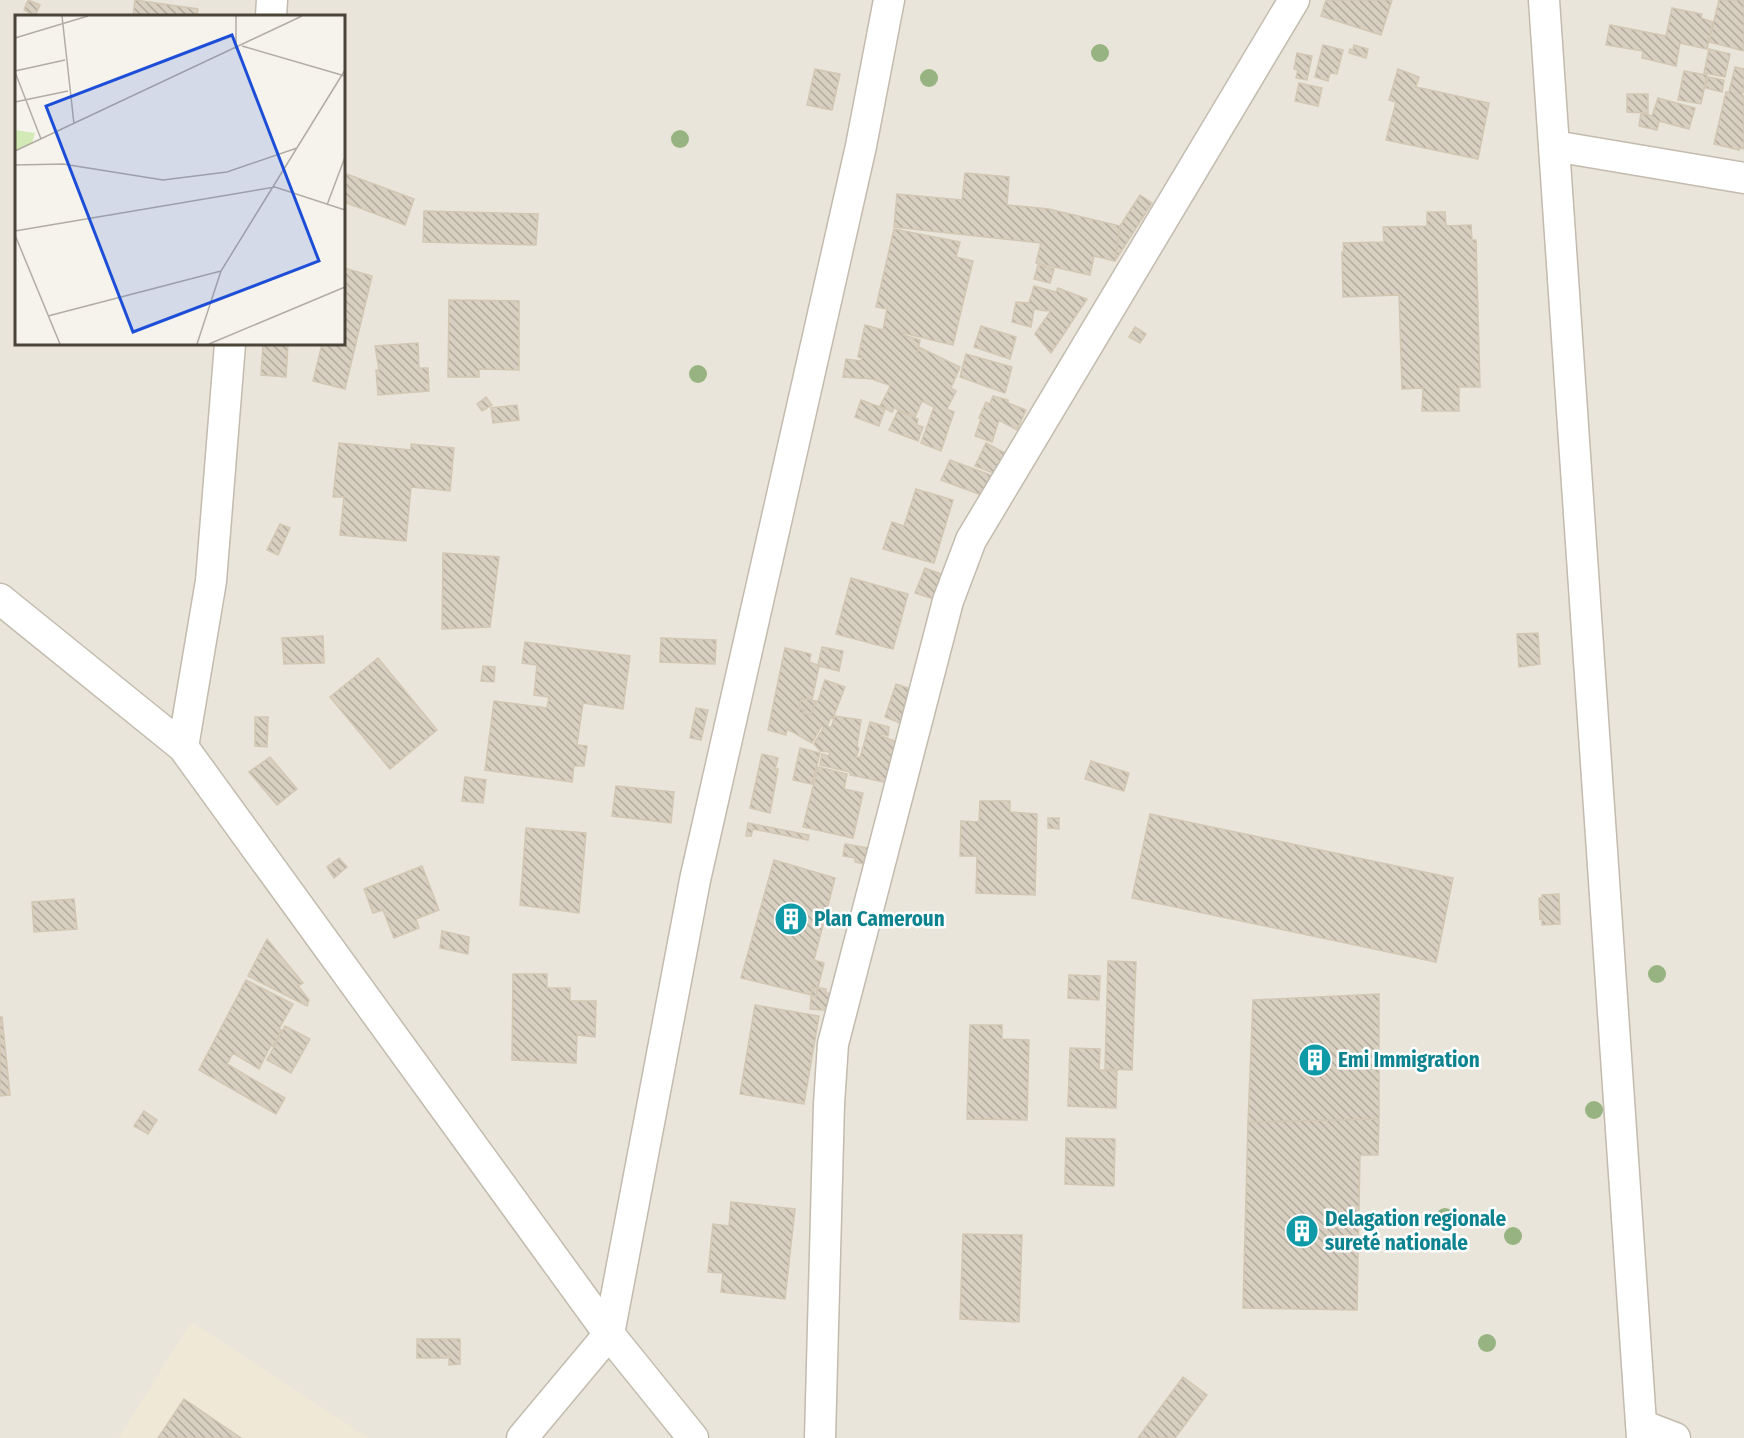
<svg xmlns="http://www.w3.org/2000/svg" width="1744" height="1438" font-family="'Fira Sans Condensed',sans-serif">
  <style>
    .residential { fill: #eae5da; fill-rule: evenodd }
    .education { fill: #efe8d6 }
    .building { fill: url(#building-back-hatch); stroke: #d3c7b4; stroke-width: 1.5 }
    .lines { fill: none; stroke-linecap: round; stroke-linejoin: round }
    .minor-casing { stroke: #c2bbae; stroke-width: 33 }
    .minor { stroke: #fff; stroke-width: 30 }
    .tree { fill: #97b381 }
    .labels { text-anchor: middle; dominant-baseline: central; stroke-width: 5; stroke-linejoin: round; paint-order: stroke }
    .culture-label { font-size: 21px; font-weight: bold; fill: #0d838f; stroke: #fff; text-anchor: start }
    .inset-road { fill: none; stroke: #b2ada4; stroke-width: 1.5 }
    .view { fill: #1d4ed8; fill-opacity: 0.15; stroke: #1d4ed8; stroke-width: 3 }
    .inset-edge { fill: none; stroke: #4b4439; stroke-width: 3 }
  </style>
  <defs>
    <pattern id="building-back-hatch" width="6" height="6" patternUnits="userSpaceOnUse" patternTransform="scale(1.5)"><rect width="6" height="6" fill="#d8cfc1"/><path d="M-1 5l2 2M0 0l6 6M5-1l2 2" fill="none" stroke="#b1aa9e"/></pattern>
  </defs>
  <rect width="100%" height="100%" fill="#f6f3ec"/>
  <path class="residential" d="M0 0H1744V1438H0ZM16 16H344V344H16Z"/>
  <path class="education" d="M191 1322 369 1438H119Z"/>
  <path class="building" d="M28 0 40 5 35 16 24 10Z
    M135 0 198 9 197 16H133Z
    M1326 0H1392L1381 35 1321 16Z
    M1719 0H1744V51L1709 42Z
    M1672 8 1702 14 1701 18 1713 22 1707 49 1680 43 1676 66 1642 58 1643 51 1606 45 1610 25 1666 36Z
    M1323 45 1343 50 1337 74 1330 73 1328 81 1315 77Z
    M1354 45 1368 49 1366 58 1349 53 1350 49 1353 50Z
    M1709 49 1730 54 1725 77 1704 73Z
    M1297 53 1312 56 1307 80 1296 78 1298 70 1294 69Z
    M1735 67 1744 69V92H1742V95L1744 96V149L1739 148V150L1714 144 1726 92H1729Z
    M815 69 840 74 832 110 807 105Z
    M1398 69 1419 77 1416 87 1489 103 1478 159 1386 140 1396 102 1389 100Z
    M1684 71 1707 75 1701 104 1678 100Z
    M1708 77 1724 80 1722 92 1706 88Z
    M1299 83 1322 88 1318 106 1295 101Z
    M1627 94H1648V113L1627 112Z
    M1658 98 1695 108 1689 129 1659 121 1657 130 1639 126 1641 113 1652 116Z
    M344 173 414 199 405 225 344 202Z
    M965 173 1009 177 1007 205 1049 209 1120 226 1115 261 1094 256 1090 275 1036 263 1041 243 894 227 897 194 962 200Z
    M1140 195 1152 203 1115 261 1120 226Z
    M424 211 538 214 536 245 423 242Z
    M1427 212H1445L1446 226 1471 225 1472 240H1476L1480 387H1459V411H1422L1423 388 1402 389 1399 295 1343 297 1342 252H1344L1343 243 1384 242 1383 227 1427 226Z
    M894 229 960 242 956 257 973 261 953 345 903 333V335L920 340 917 354 919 347 960 367 951 388 956 391 947 409 954 412 941 451 921 443 934 407 922 401 915 417 894 408 892 412 880 406 890 387 889 385 872 379 843 377 846 359 861 361 862 358 858 357 865 325 883 330 887 309 876 307Z
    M1038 265 1054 269 1050 283 1034 279Z
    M344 268 372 276 345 389 313 381 322 344H344Z
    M1034 286 1056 292 1058 288 1087 299 1051 353 1035 334 1050 312 1048 310 1046 311 1034 309 1031 327 1012 322 1016 302 1029 303Z
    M449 300 519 301V370L479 369V377H448Z
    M981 326 1016 337 1010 359 974 347Z
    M1135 327 1146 334 1140 343 1129 337Z
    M418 343 419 368H428L429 391 378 395 376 370H379L375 346Z
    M263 344H288L286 377 261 375Z
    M966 354 1012 367 1005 393 960 377Z
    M993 396 1008 400V403L1026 410 1017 430 999 420 992 442 975 436 981 419 979 418 986 402 990 404Z
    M486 397 492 405 482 411 477 404Z
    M861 400 885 409 879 426 855 417Z
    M517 405 519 420 493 423 491 408Z
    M898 411 918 419 917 425 923 427 918 441 889 430Z
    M339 443 411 450V444L454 448 450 491 411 487 406 541 340 535 344 497H333Z
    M986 443 1007 454 996 474 975 466Z
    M950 460 993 476 984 496 941 480Z
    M916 489 953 500 934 563 883 549 892 522 904 526Z
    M280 524 290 528 278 555 267 550Z
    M443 553 499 557 490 627 442 629Z
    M925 568 946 576 937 600 915 593Z
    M851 578 908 594 893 649 836 634Z
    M1538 633 1540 664 1519 667 1517 634Z
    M323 636 324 663 284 664 282 638Z
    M661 638 716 640 715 664 660 662Z
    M525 642 630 656 623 709 583 703 577 745 587 746 584 766H574L572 782 485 770 494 701 547 708 549 697 534 695 537 665 522 663Z
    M822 647 843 651 839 671 819 666 812 700 801 698 799 709 805 710 803 713 810 716 816 701H818L825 680 845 687 833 718 831 717 827 726 831 728 835 716 861 720 857 746 859 749 856 757 860 758 870 722 889 727 888 736 882 734 881 736 900 743 889 783 850 775V772L820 765 822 754 829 756 830 752 820 751 814 744 824 727 822 725 812 743 787 729 786 735 768 730 785 648 811 654 809 662 818 665Z
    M378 658 437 730 390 769 330 697Z
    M483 666 495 667 494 682 481 681Z
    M896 684 917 691 905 725 885 717Z
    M801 698 816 701 810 716 803 713 805 710 799 709Z
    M696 708 708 710 701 740 690 738Z
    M255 717H268L267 747 255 746Z
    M800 748 820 753 812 784 793 780Z
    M762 754 778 758 775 769H778L770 813 750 808Z
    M270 757 297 789 277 805 249 772Z
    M1091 761 1129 773 1124 791 1085 779Z
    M818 767 847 774 844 789 863 793 853 838 803 827Z
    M465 777 486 780 483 803 462 801Z
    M616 786 674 792 671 823 612 816Z
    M980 801H1010V812L1037 814 1035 895 976 893 977 856H960L961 821 979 822Z
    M1150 814 1453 878 1436 962 1132 898Z
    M1048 818H1059V829L1048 828Z
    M748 823 809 835 808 840 753 829 751 836H746Z
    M526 828 586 833 579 913 520 905Z
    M845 844 869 848 864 864 855 862V858L843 856Z
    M339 858 347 867 334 878 327 867Z
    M774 860 835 878 814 960 824 963 816 996 741 978Z
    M422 866 439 910 416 919 419 928 394 938 383 910 373 913 364 889Z
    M1559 894 1560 924 1542 925V918L1540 919 1539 898H1542V895Z
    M74 899 77 929 34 932 32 902Z
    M442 931 469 937 468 954 440 948Z
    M267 939 303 983 298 986 309 1000 307 1006 248 976Z
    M1108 961 1136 962 1132 1070 1105 1069Z
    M513 974H547V988H570V1001H596L595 1037 577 1035 576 1063 512 1060Z
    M1069 975 1100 976 1099 1000 1068 998Z
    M246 980 293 1004 279 1029 282 1030 273 1046 271 1045 259 1069 233 1053 227 1064 285 1098 276 1114 199 1070Z
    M812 987 826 989V993L838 994 834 1011 810 1009Z
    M1379 994V1119L1248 1122 1253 1000Z
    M755 1005 819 1016 804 1104 740 1094Z
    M0 1017H2L10 1095 0 1096Z
    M970 1025H1002V1039L1029 1040 1027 1120 967 1119Z
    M285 1026 310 1039 291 1073 267 1060Z
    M1070 1048 1100 1049 1099 1070 1117 1071 1116 1108 1068 1106Z
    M144 1111 157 1120 148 1134 134 1126Z
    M1379 1119 1378 1155H1360L1357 1310 1243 1308 1248 1122Z
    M1066 1138 1115 1139 1114 1186 1065 1184Z
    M731 1202 795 1209 785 1299 721 1292 723 1273 708 1272 713 1224 729 1226Z
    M963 1234 1022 1235 1019 1322 960 1319Z
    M417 1339H460V1364L449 1365V1355H447V1358H417Z
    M1183 1377 1207 1395 1175 1438H1138Z
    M184 1399 241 1438H158Z"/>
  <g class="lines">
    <g class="minor-casing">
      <path id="minor" d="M1544 0 1642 1438
        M271 16 272 0
        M1554 146 1744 178
        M0 599 183 747 609 1334 693 1438
        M183 747 211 581 230 344
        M1641 1425 1675 1438
        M522 1438 609 1334 695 880 861 146 889 0
        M820 1438 829 1104 833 1044 948 601 971 540 1294 0"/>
    </g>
    <use href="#minor" class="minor"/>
  </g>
  <g class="tree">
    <circle cx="1100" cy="53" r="9"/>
    <circle cx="929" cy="78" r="9"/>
    <circle cx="680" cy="139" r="9"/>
    <circle cx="698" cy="374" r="9"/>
    <circle cx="1657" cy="974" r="9"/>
    <circle cx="1594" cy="1110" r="9"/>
    <circle cx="1445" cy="1217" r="9"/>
    <circle cx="1513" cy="1236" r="9"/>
    <circle cx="1487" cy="1343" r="9"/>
  </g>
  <defs>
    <g id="building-disc" transform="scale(1.725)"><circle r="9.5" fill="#0f9aa8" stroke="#fff"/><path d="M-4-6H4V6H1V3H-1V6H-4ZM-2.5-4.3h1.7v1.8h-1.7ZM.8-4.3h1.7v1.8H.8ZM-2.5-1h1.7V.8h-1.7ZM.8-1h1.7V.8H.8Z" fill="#fff"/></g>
  </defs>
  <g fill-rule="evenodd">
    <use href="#building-disc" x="791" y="919"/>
    <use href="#building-disc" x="1315" y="1060"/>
    <use href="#building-disc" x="1302" y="1231"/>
  </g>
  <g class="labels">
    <g class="culture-label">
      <text x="814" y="919">Plan Cameroun</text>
      <text x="1338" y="1060">Emi Immigration</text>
      <text x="1325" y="1219">Delagation regionale<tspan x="1325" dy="24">sureté nationale</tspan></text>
    </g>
  </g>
  <g transform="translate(15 15)">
    <rect width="330" height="330" fill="#f6f3ec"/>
    <path d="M0 115 20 118 17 128 0 136Z" fill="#d2eab5"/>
    <path class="inset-road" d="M47 1 59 109M221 1V34M0 23 73 1M227 31 330 61M0 56 50 45M0 57 26 124M0 87 53 76M0 136 287 1M0 150 48 149 148 165 212 157 282 133M312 190 330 142M0 216 260 172 330 195M0 220 45 329M33 301 206 256M182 329 206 256 330 55M194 329 330 272"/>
    <path class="view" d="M217 20 304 246 118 317 31 91Z"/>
    <rect width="330" height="330" class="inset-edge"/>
  </g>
</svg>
